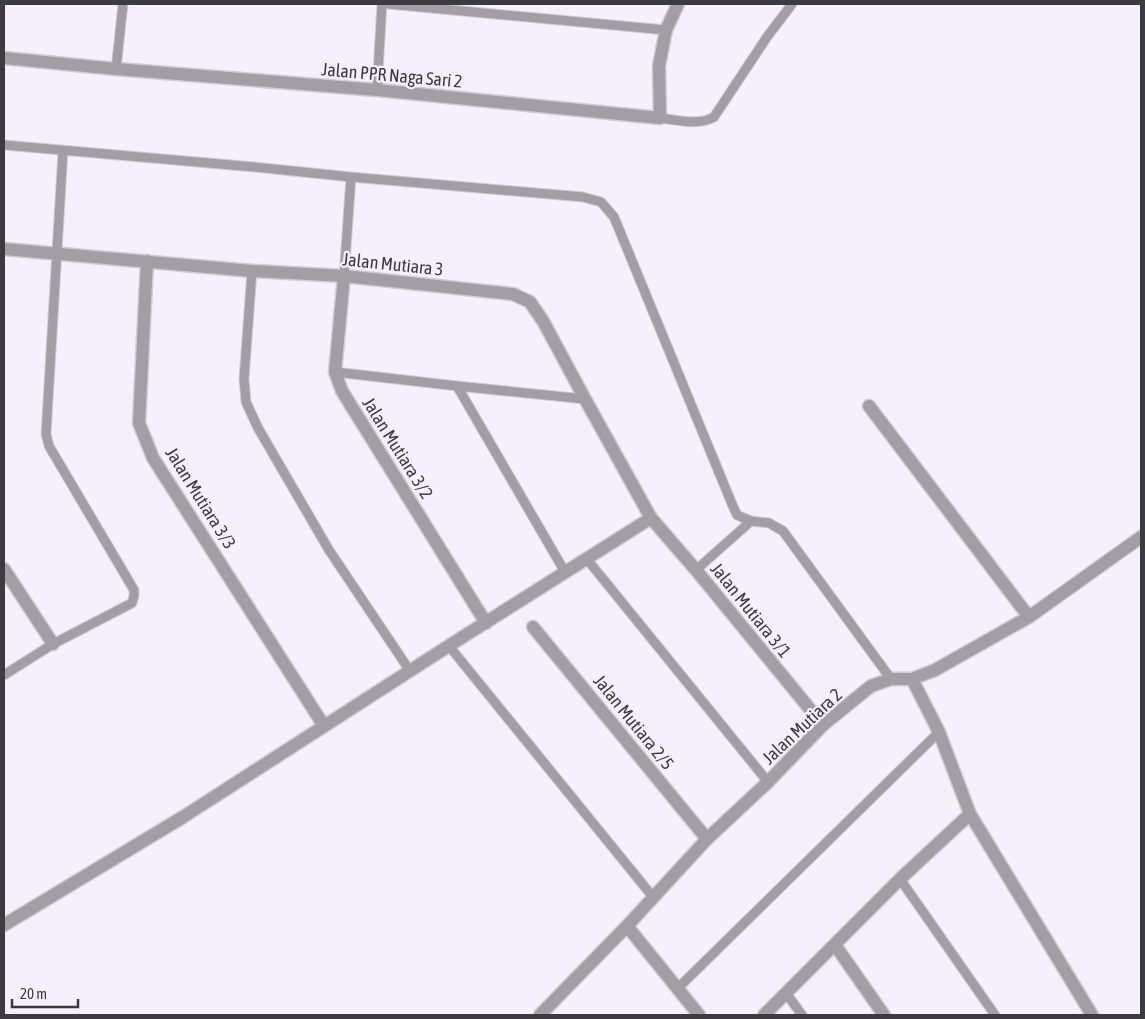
<svg xmlns="http://www.w3.org/2000/svg" width="1145" height="1019" font-family="'Asap Condensed',sans-serif">
  <style>
    .lines { fill: none; stroke-linecap: round; stroke-linejoin: round }
    .service-casing { stroke: #cfcdd6; stroke-width: 11 }
    .minor-casing { stroke: #cfcdd6; stroke-width: 15 }
    .service { stroke: #a19fa4; stroke-width: 9 }
    .minor { stroke: #a19fa4; stroke-width: 12 }
    .labels { text-anchor: middle; dominant-baseline: central; stroke-width: 4.5; stroke-linejoin: round; paint-order: stroke }
    .street-label { font-size: 18px; fill: #3c3b3f; stroke: #f4f1fc }
  </style>
  <rect width="100%" height="100%" fill="#f4f1fc"/>
  <g class="lines">
    <g class="service-casing">
      <path id="service" d="M388 4 666 30
        M116 69 123 4
        M377 90 382 4
        M660 118C677 120 699 126 714 117L767 37 792 4
        M4 145 254 167 351 177 583 197 601 202 614 217 732 504 737 515 751 521 769 523 783 531 891 679
        M252 271 244 379 246 402 258 428 329 550 410 671
        M344 276 351 177
        M335 372 457 386 585 399
        M457 386 565 572
        M586 558 768 782
        M696 570 751 521
        M449 646 653 897
        M4 675 53 644 132 603 134 596V590L49 446 46 434 63 151
        M900 879 995 1015
        M677 989 939 732
        M786 993 802 1015"/>
    </g>
    <g class="minor-casing">
      <path id="minor" d="M4 58 116 69 377 90 660 118 659 66 666 30 678 4
        M4 249 252 271 344 276 513 294 530 302 543 321 585 399 651 518 696 570 823 725
        M147 261 139 423 153 458 324 726
        M344 276 335 372 342 391 486 623
        M869 406 1029 617
        M4 569 53 644
        M533 627 707 839
        M912 679 939 732 970 814
        M4 925 183 817 461 638 651 518
        M627 926 699 1015
        M835 945 884 1015
        M540 1015 627 926 707 839 768 782 823 725 871 686 891 679H912L935 670 1029 617 1141 537
        M764 1015 900 879 970 814 1092 1015"/>
    </g>
    <use href="#service" class="service"/>
    <use href="#minor" class="minor"/>
  </g>
  <g class="labels">
    <g class="street-label">
      <text transform="translate(392 75) rotate(5)">Jalan PPR Naga Sari 2</text>
      <text transform="translate(393 264) rotate(6)">Jalan Mutiara 3</text>
      <text transform="translate(398 448) rotate(58)">Jalan Mutiara 3/2</text>
      <text transform="translate(201 498) rotate(58)">Jalan Mutiara 3/3</text>
      <text transform="translate(751 610) rotate(51)">Jalan Mutiara 3/1</text>
      <text transform="translate(634 722) rotate(51)">Jalan Mutiara 2/5</text>
      <text transform="translate(802 726) rotate(-43)">Jalan Mutiara 2</text>
    </g>
  </g>
  <rect width="1145" height="1019" fill="none" stroke="#3c3b3f" stroke-width="10"/>
  <path d="M12 999v8h66v-8" fill="none" stroke="#3c3b3f" stroke-width="2.5"/>
  <text x="20" y="999" font-size="15" fill="#3c3b3f" stroke="#f4f1fc" stroke-width="4" paint-order="stroke">20 m</text>
</svg>
